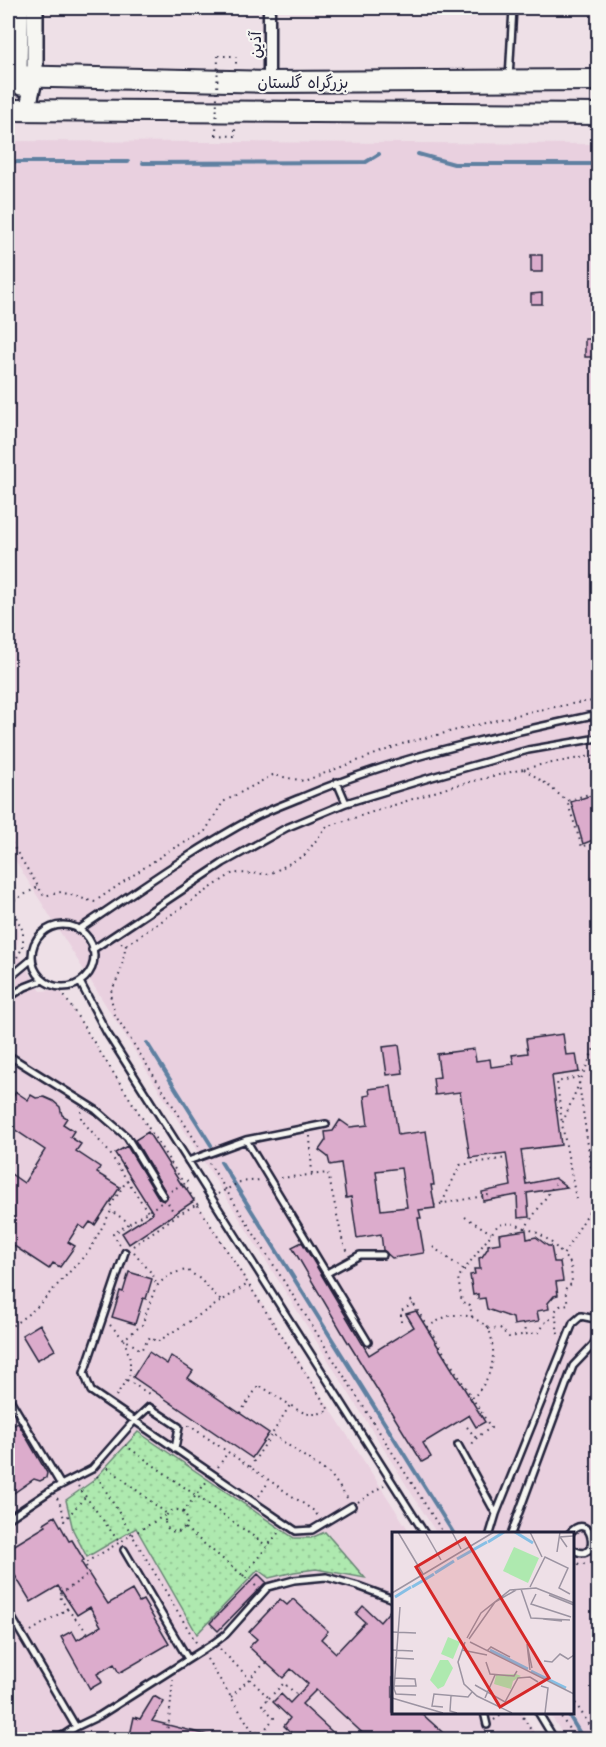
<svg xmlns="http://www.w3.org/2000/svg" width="606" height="1747" font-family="'Playpen Sans','Playpen Sans Arabic',sans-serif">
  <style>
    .built { fill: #e9d0df }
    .green { fill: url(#green-dots); stroke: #688675; stroke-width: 1.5 }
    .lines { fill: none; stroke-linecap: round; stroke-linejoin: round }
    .stream { stroke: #5e80a1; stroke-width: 4 }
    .building { fill: #dcaccc; stroke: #22223b; stroke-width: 1.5; fill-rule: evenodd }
    .lane-casing { stroke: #22223b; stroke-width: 10 }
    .street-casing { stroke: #22223b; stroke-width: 15 }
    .secondary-casing { stroke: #22223b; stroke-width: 20 }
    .highway-casing { stroke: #22223b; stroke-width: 24 }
    .path { stroke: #22223b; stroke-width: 2; stroke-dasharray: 1.5 4.5; stroke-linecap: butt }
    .lane { stroke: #f6f6f2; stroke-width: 5 }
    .street { stroke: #f6f6f2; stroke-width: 10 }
    .secondary { stroke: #f6f6f2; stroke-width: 15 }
    .highway { stroke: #f6f6f2; stroke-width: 20 }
    .path-bridge { stroke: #22223b; stroke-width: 2; stroke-dasharray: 1.5 4.5; stroke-linecap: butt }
    .labels { text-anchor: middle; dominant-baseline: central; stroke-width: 4.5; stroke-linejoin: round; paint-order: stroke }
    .street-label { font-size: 16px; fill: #22223b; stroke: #f6f6f2 }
    .inset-river { fill: none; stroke: #86bfe5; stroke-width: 3 }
    .inset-road { fill: none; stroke: #9c94a2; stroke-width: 1.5 }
    .view { fill: #d62828; fill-opacity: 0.15; stroke: #d62828; stroke-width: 3 }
    .inset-edge { fill: none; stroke: #22223b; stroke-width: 3 }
  </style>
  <defs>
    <pattern id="green-dots" width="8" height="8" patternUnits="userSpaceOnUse" patternTransform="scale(1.5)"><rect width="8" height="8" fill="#aee9af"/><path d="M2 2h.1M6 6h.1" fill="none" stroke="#95c897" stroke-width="1.8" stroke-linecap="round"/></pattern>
  </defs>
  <rect width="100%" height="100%" fill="#eee0e7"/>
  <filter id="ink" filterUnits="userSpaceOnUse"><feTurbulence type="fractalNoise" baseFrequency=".0167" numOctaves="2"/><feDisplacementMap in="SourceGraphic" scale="12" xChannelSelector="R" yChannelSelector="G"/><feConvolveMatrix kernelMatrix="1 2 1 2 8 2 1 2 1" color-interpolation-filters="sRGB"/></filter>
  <g filter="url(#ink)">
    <path class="built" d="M8 141 598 144V1739H566L549 1713 572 1712V1534H437L8 849Z
      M8 905 18 923 19 936 16 951 41 991 51 990 62 993 411 1534H393V1712L522 1713 539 1739H8Z"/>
    <path class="green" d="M138 1432 294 1538H311L325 1532 365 1578 316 1569 294 1572 269 1578 258 1570 197 1634 136 1528 87 1557 73 1530 66 1500 93 1481Z"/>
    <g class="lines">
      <path class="stream" d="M418 154 454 164H598
        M8 162H128
        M143 163 366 162 379 154
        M147 1043 211 1145
        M221 1162 454 1534
        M567 1712 584 1740"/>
    </g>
    <path class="building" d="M531 255H542V272H531Z
      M542 293V304H531V294Z
      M585 339H598V357H585Z
      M598 793V838L583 844 571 802Z
      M563 1034 566 1055 576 1054 579 1072 552 1076 561 1145 521 1150 526 1184 555 1178 567 1187 527 1193 529 1217 518 1218 517 1195 483 1201 482 1192 511 1186 506 1153 470 1158 460 1092 435 1095 433 1078 440 1077 437 1054 474 1049 476 1061 490 1059 491 1067 514 1064 512 1055 528 1053 526 1039Z
      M399 1045 403 1073 387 1075 383 1047Z
      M391 1086 398 1135 426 1131 434 1185H431L435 1208 419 1210 421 1218H418L424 1253 392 1258 383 1250 381 1234 357 1238 351 1197 346 1198 341 1163 330 1165 328 1157 319 1150 326 1140 325 1132 333 1131 340 1120 350 1127 368 1125 364 1096 370 1095 369 1089ZM401 1168 407 1207 381 1210 376 1171Z
      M16 1092 28 1100 31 1095 36 1098 44 1097 53 1101 60 1107 62 1115 67 1118 63 1124 74 1131 70 1137 81 1144 76 1151 100 1167 97 1173 120 1187 95 1225 90 1222 85 1229 79 1225 68 1242 75 1246 60 1267 53 1263 49 1269 8 1242V1172L24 1183 45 1150 8 1125V1095L12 1098Z
      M148 1132 183 1187 184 1186 194 1201 129 1244 122 1233 153 1213 115 1153 127 1146 159 1199 164 1201 168 1196 135 1140Z
      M526 1230 527 1239 536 1237 548 1246H551L554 1262H560L563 1281 556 1282 558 1295 554 1296 548 1303 549 1309 537 1311 539 1321 514 1325 513 1318 487 1309 485 1298 478 1299V1294L473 1295 470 1275 475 1274 474 1269H480L479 1258 482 1257 488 1248V1245L500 1243 499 1234Z
      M302 1242 369 1355 414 1327 406 1314 416 1311 485 1422 476 1427 469 1415 423 1443 431 1457 422 1462 346 1339 292 1247Z
      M129 1272 152 1279 146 1299 143 1298 135 1324 112 1317 120 1291 123 1292Z
      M40 1324 55 1350 37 1360 22 1335Z
      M149 1352 167 1364 171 1356 193 1371 188 1378 269 1433 252 1458 133 1377Z
      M8 1415 14 1425 18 1423 47 1473 46 1478 40 1481 34 1479 8 1497Z
      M55 1516 69 1541 72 1540 84 1560 81 1562 108 1604 132 1590 139 1602 143 1600 169 1644 119 1673 114 1664 97 1674 102 1682 90 1689 61 1637 72 1631 77 1640 101 1626 90 1607 77 1615 58 1586 31 1602 8 1564V1549L46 1526 44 1523Z
      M258 1574 266 1582 218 1631 210 1623Z
      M280 1599 287 1605 293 1599 328 1631 321 1639 336 1653 365 1622 356 1614 363 1606 380 1622 393 1607V1713H421L451 1740H370L316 1690 302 1704 341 1740H299L284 1726 290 1718 273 1702 281 1694 290 1703 308 1684 291 1669 283 1678 249 1647 257 1639 249 1632Z
      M154 1696 164 1702 152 1721 212 1736V1740H129L134 1717 140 1719Z"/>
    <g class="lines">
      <g class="lane-casing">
        <path id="lane" d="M509 78 513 8
          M337 782 346 803
          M32 956a31 31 0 1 1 62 0a31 31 0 1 1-62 0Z
          M78 930C136 891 193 850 255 817 269 810 285 804 300 798 392 758 491 737 589 716L598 715
          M92 950 223 863 286 828 346 803 432 777 528 750 598 738
          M8 979 32 959
          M80 982 107 1033 425 1534
          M8 998 25 987 43 980
          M8 1055 96 1110 127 1137 163 1196
          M246 1140 326 1124
          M188 1161 246 1140 368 1342
          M125 1252 84 1373 91 1391 296 1531 312 1530 352 1506
          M327 1273 360 1255H383
          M8 1396 61 1485
          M458 1445 496 1514
          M8 1519 53 1489 92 1469 134 1421 149 1407 179 1427 175 1449
          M490 1534 496 1514 573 1323 581 1316 595 1319 598 1324
          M511 1534 573 1366 593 1345 598 1336
          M569 1534C593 1506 603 1568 572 1549
          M124 1550 188 1659
          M8 1611 76 1727 99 1716 214 1643 226 1634 268 1587 294 1580 326 1577 358 1586 393 1599
          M484 1712 487 1725
          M538 1712 555 1740
          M8 1730 14 1740
          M56 1740 76 1727"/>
      </g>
      <g class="street-casing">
        <path id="street" d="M269 8V82"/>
      </g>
      <g class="secondary-casing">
        <path id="secondary" d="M20 8 19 76 21 87
          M27 111 35 76V8"/>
      </g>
      <g class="highway-casing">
        <path id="highway" d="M8 76 269 82 598 80
          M8 110 598 114"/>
      </g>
      <path class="path" d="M490 8 489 11 504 10
        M218 56H236V65
        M216 135 235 136V127
        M524 769 545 783 567 801
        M598 791 567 801 582 847 598 841
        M8 838 44 896 61 892 94 902 170 850 204 833 223 802 273 775 304 781 405 743 533 711 583 702 598 701
        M8 901 23 931V947L16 959
        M9 903 38 887
        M121 943 126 945 233 873 270 874 305 855 326 827 453 786 540 765 598 755
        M126 945 121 971 110 994 115 1015 200 1148
        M58 986 197 1204 202 1202
        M81 1111V1119L109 1152 127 1180 111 1205V1211
        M310 1136 312 1175
        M209 1163 444 1534
        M281 1178 328 1173 343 1243 348 1252
        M127 1180 148 1212
        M171 1191 189 1180
        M218 1194 240 1182 260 1180
        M576 1199 562 1124 598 1039
        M168 1203 176 1216
        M442 1203 460 1165 507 1158
        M434 1205 489 1195
        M591 1209 598 1217
        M465 1217 491 1233
        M525 1228C543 1234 550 1240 563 1255
        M120 1245 113 1234 130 1223
        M133 1246 176 1216 197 1204 329 1410C312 1417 305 1415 290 1405
        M433 1247 464 1270
        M134 1252 153 1275 157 1286C166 1276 174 1272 187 1270L200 1279 221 1301
        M411 1300 491 1428C483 1433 473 1438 471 1448
        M472 1317C477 1320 484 1324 488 1328 491 1333 492 1341 493 1347 494 1369 487 1382 473 1398
        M401 1322V1311L413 1304
        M524 1323 525 1334
        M110 1325 124 1339 142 1325 156 1286
        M427 1327C447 1316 449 1312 472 1317L470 1305 462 1302 458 1278 498 1225 511 1223 525 1228 555 1184
        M8 1329 35 1309 89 1251 111 1211 130 1223 161 1203
        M488 1329 500 1328 509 1337 539 1332 547 1320 554 1318
        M558 1334 555 1311 560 1306 568 1304 565 1290 567 1286 572 1284 571 1264 563 1255 596 1200 578 1077 557 1082 562 1124
        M127 1380 149 1394V1398
        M116 1396 130 1374V1359L124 1339 141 1350 150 1337 157 1342 248 1284
        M240 1413 259 1385 290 1405 272 1434
        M188 1426H190L314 1511 318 1516
        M467 1427 476 1438
        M125 1445 267 1546
        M218 1467 228 1452
        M250 1467 272 1434 331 1475 348 1499
        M97 1476 197 1644
        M78 1486 119 1542
        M259 1496 269 1481
        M57 1498 62 1508 64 1521 85 1497
        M358 1502 384 1485
        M165 1521a11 11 0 1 1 22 0a11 11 0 1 1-22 0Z
        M183 1512 207 1481
        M185 1528 257 1587
        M572 1562 583 1565 587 1560
        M243 1576 279 1532
        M67 1609 88 1633
        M31 1631 67 1609 59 1595 89 1574 85 1563 167 1514 106 1466
        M8 1645 16 1640
        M220 1649 269 1698 262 1705 274 1718 263 1732 254 1733 249 1740
        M207 1659 258 1740
        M8 1690C14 1701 9 1714 16 1724
        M231 1697 266 1662
        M269 1698 284 1683 297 1695
        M572 1698 598 1738
        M520 1712 537 1740
        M558 1712 576 1740
        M494 1720 506 1712
        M263 1732 275 1740
        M22 1734 26 1740
        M165 1740 169 1721 173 1680"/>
      <use href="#lane" class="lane"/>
      <use href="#street" class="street"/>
      <use href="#secondary" class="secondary"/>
      <use href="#highway" class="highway"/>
      <path class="path-bridge" d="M216 135 218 56"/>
    </g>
  </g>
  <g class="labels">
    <g class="street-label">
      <text transform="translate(254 45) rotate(-90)">آذین</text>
      <text x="303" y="81">بزرگراه گلستان</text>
    </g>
  </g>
  <g transform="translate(392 1532)">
    <rect width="182" height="182" fill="#eee0e7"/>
    <path d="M124 142 129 144 121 149 119 157 102 152 104 143Z" fill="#aee9af"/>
    <path d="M122 15 147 26 136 51 111 39ZM56 105 68 110 61 127 49 122ZM48 128H56L61 136 52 154 46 157 38 148Z" fill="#aee9af"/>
    <path class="inset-river" d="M123 0 141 11M96 10 112 0M65 27 95 10M43 41 62 29M20 55 42 42M3 65 19 55M98 118 136 137M139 139 174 156"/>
    <path class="inset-road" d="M6 0 31 42M33 0 49 28M60 0 69 17M138 0 150 25M175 15 168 5 181 4M165 20 168 0M138 55 153 25 176 36 167 56 178 62M129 57 139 86 178 88M0 61 102 0M144 62 139 72 179 85M157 63 182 73M151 87 170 89M0 100 24 101M75 106 89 81 118 58 144 56 182 71M77 107 103 70 124 58M73 110 66 130 72 152 85 164 120 181M78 110 182 162M0 118 21 119M70 118 95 123M95 119 99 115 118 125M3 126 22 127M152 129 160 130 168 122 176 127 182 123M94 130 98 142 122 144 125 139M138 138 135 112 140 136M83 153 113 170 126 146 138 145 146 150M3 154H24L23 147 3 146M149 154 156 156 153 181M2 157 8 75M2 157 4 162 24 163M59 164 58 179 65 181M0 166 51 181M93 166 103 143M51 175 40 174 42 162 76 165 80 160"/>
    <path class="view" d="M73 6 157 146 108 175 24 35Z"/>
    <rect width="182" height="182" class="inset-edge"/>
  </g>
  <rect width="606" height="1747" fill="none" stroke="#f6f6f2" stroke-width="30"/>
  <rect x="15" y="15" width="576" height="1717" fill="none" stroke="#22223b" stroke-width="2" filter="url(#ink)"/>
</svg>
